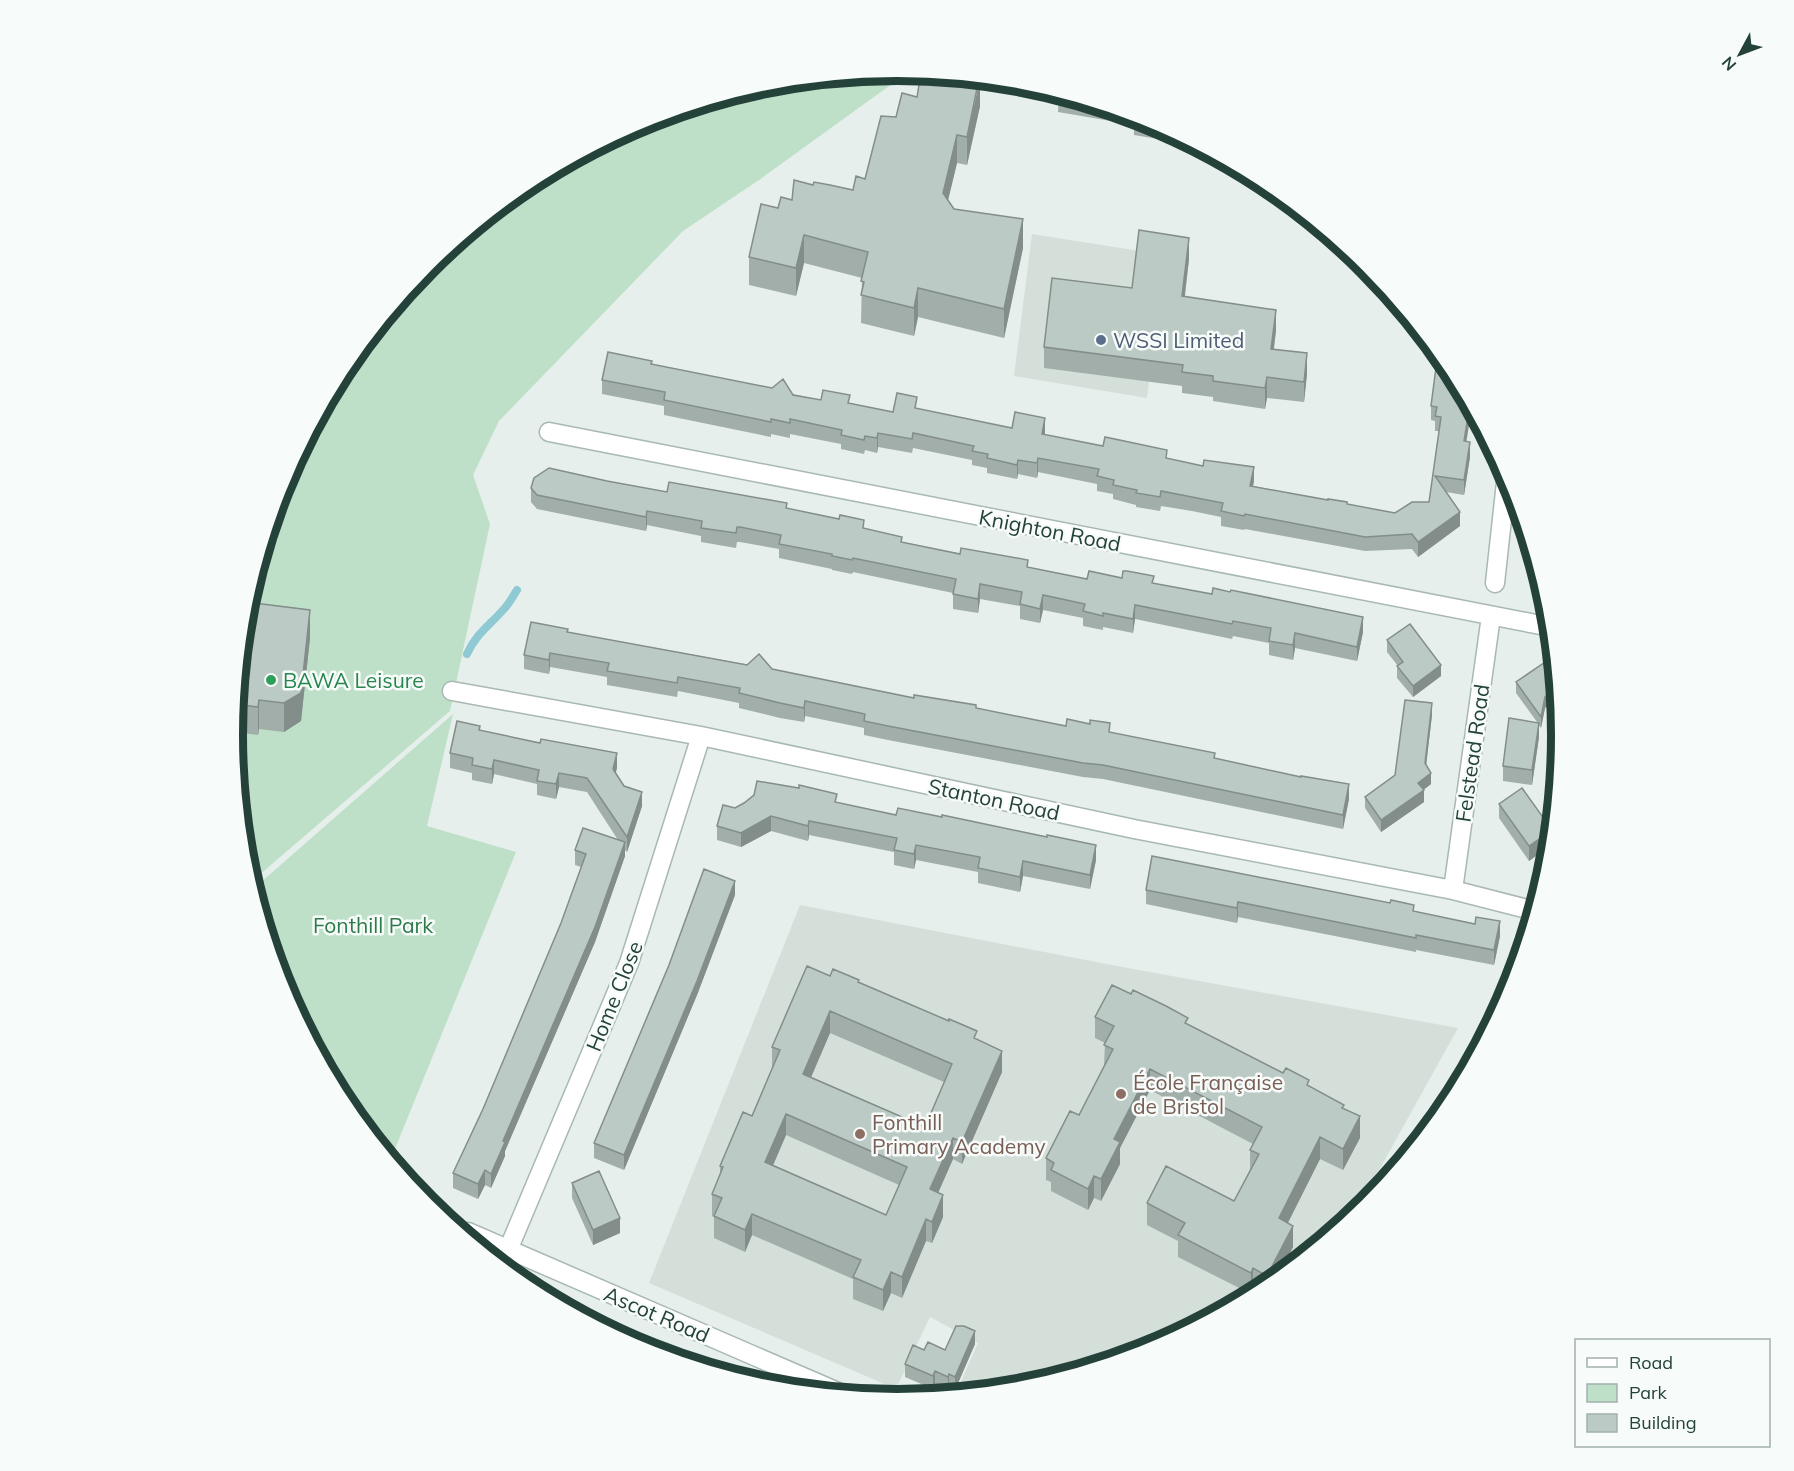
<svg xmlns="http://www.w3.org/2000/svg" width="1794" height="1471" font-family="Mulish,sans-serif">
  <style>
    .built { fill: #d4dfda }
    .green { fill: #bfe0c8 }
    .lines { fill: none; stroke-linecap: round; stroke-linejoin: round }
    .stream { stroke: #8ec9d4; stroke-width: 8 }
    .minor-casing { stroke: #a8b8b2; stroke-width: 21 }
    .minor { stroke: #fff; stroke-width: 18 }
    .wall { fill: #a1aea9; fill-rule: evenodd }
    .shaded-wall { fill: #838d89 }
    .building { fill: #bbcac4; stroke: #838d89; stroke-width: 1.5; fill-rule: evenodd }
    .service-dot { fill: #5c6f8a; stroke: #f7fbf9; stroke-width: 2 }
    .leisure-dot { fill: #2e9e5b; stroke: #f7fbf9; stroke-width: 2 }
    .education-dot { fill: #8d6e63; stroke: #f7fbf9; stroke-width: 2 }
    .labels { text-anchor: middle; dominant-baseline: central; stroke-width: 5; stroke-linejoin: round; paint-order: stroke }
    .service-label { font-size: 21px; fill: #4e5e75; stroke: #f7fbf9; text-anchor: start }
    .street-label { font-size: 21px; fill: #24423a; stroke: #f7fbf9 }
    .leisure-label { font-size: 21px; fill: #27864d; stroke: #f7fbf9; text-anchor: start }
    .park-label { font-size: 21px; fill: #2d7a4b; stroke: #f7fbf9 }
    .education-label { font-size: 21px; fill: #785e54; stroke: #f7fbf9; text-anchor: start }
    .rim { fill: none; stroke: #24423a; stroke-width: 8 }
  </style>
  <rect width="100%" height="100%" fill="#e6efeb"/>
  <path class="built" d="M1032 234 1165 255 1147 398 1014 376Z
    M800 905 1117 966 1458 1028 1353 1217 1266 1289 1151 1350 1026 1388 955 1395 978 1343 930 1317 896 1389 649 1283Z"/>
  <path class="green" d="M899 71 896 81 759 180 683 231 499 421 473 475 490 524 450 711 250 883 245 865 232 735 245 605 283 481 344 366 427 265 528 182 643 121 768 83Z
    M453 714 427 826 516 852 390 1161 344 1105 282 990 252 890Z"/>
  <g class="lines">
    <path class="stream" d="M467 654C475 635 490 625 503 610 509 604 513 596 517 590"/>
    <g class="minor-casing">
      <path id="minor" d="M549 432 1551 627
        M1495 583 1507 473
        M452 691 701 736 1134 829 1453 890 1535 911
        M1453 890 1491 616
        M468 1232 847 1396
        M508 1250 629 963 701 736"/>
    </g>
    <use href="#minor" class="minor"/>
  </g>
  <path class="wall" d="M1059 93 1152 121 1177 135 1176 142 1134 135V125L1058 112Z
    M917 97 980 106 967 165 957 163 948 200 954 209 1023 248 1004 338 918 317 914 336 861 323 862 278 804 263 796 296 749 285V257L778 208 813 185 853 190 865 179 896 117Z
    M1189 259 1185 296 1276 330 1274 349 1307 374 1304 402 1267 398 1265 409 1213 401V397L1182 393V386L1044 368V347L1132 288Z
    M1438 352 1466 442 1470 457 1464 495 1446 492 1460 526 1418 557 1412 549 1365 551 1245 529 1244 530 1221 526V517L1192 511 1161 506 1160 511 1136 507V505L1113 499V494L1097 491V484L1038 472 1037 478 1018 474 1017 479 987 473V468L972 465V460L913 448 912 453 878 447 877 453 865 450 864 454 841 449V444L790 434V438L771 434V437L664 415V406L602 394V380L652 364 821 400 850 403 893 412 917 409 1012 428 1045 433V435L1167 459 1254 481 1253 486 1395 513 1429 502 1439 431H1435V421L1431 420V406Z
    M607 481 667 492 787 509 864 528 902 542 1087 579 1122 578 1154 583 1363 632 1357 661 1295 648 1293 660 1269 655V643L1233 636 1232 639 1135 619 1133 633 1103 627V630L1083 626V618L1043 610 1040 623 1020 619V606L980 599 978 613 953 609V593L853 572 852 574 832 570V569L779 558V549L740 542H737L736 548 701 542V536L647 525 646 531 537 509 531 502V488Z
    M245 605 310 638 301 721 284 732 259 729 258 735 234 732V725H233Z
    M568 632 772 669 914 698 976 709 1066 726 1110 732 1215 758 1349 799 1343 829 1103 779 1083 777 888 740 864 735V728L805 716 804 722 780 718 739 708V703L678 691 677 697 607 685V677L550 667 549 674 524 669V655Z
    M1387 640 1441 676 1413 697 1397 678V666H1398L1387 652Z
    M1516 682 1545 708 1541 728 1539 725V737L1532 785 1503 781V766L1537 722 1516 693Z
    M1432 715 1426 765 1431 784 1423 790 1424 802 1381 832 1365 808V797L1395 775Z
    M480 730 617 768 615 773 624 786 642 806 627 852 625 850V856L595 942 505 1151V1156L491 1188 485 1185 478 1199 453 1188V1173L483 1109 561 923 581 867 575 865V850L618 840 587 792 559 787 556 799 537 795V784L494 774 492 784 472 780V773L450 768V753Z
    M799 788 837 803 1096 860 1090 889 1023 876 1020 892 978 883V872L916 860 914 869 894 865V852L809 835 808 841 771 831 741 847 717 840V826L735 808Z
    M1499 804 1551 845 1529 861 1499 818Z
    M1146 890 1414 912 1500 936 1494 965 1416 950V952L1238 917 1237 923 1146 904Z
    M735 895 697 995 624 1170 594 1158V1143Z
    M830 976 859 983 977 1040 1002 1072 962 1164 953 1159 938 1193 943 1217 932 1243 926 1241 902 1298 891 1293 883 1311 853 1299V1279L752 1235 745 1252 714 1238V1217L712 1216V1194L720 1175V1166L752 1116 772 1069V1047ZM830 1033 944 1082 925 1127 811 1077ZM786 1135 899 1185 886 1215 773 1165Z
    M1095 1017 1188 1024 1309 1087 1344 1108 1360 1138 1343 1170 1320 1159 1288 1223 1293 1247 1276 1281 1266 1289 1258 1293 1253 1290 1251 1294 1178 1257V1241L1147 1225V1203L1234 1201 1250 1170V1150L1253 1144 1150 1090 1120 1148V1164L1101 1201 1094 1198 1088 1210 1051 1191V1182L1046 1180V1158L1079 1115 1104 1066 1105 1043 1095 1038Z
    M572 1183 620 1233 593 1245 572 1198Z
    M975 1344 955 1390 949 1387 948 1389 935 1384 933 1389 905 1377V1364L924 1350H945Z"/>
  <path class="shaded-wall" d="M980 79V106L967 165V137Z
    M957 135V163L943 221V193Z
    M1023 219V248L1004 338V309Z
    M804 235V263L796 296V268Z
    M1189 238V259L1182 317V296Z
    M918 288V317L914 336V308Z
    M1276 310V330L1271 369V349Z
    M1307 353V374L1304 402V382Z
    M1267 377V398L1265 409V388Z
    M1470 404 1472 407 1464 456V441Z
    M1045 418V433L1042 449V434Z
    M878 433V447L877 453V438Z
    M1470 442V457L1464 495V480Z
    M1038 458V472L1037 478V463Z
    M1018 460V474L1017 479V465Z
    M1254 467V481L1250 500V486Z
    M647 511V525L646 531V517Z
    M1460 512V526L1418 557V542Z
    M980 584V599L978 613V599Z
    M1043 595V610L1040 623V609Z
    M1135 605V619L1133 633V619Z
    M310 610V638L301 721 284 732V703Z
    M1363 617V632L1357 661V647Z
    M1295 633V648L1293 660V645Z
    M550 653V667L549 674V660Z
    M1441 665V676L1413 697V686Z
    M1557 688 1558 699 1545 708 1541 728V717L1545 697Z
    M259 700V729L258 735V707Z
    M805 701V716L804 722V708Z
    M1432 703V715L1425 775V763Z
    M1539 723V737L1532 785V770Z
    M617 753V768L613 784V769Z
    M494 760V774L492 784V769Z
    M559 773V787L556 799V784Z
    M1431 773V784L1418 794V783Z
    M1349 784V799L1343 829V815Z
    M1424 790V802L1381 832V820Z
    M642 792V806L627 852V837Z
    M771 816V831L741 847V833Z
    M809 821V835L808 841V826Z
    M1552 830 1551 845 1529 861V846Z
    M625 842V856L595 942 505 1151V1156L491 1188V1174L503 1141Z
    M916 845V860L914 869V854Z
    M1096 845V860L1090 889V875Z
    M1023 861V876L1020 892V877Z
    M735 881V895L697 995 624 1170V1155Z
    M1238 902V917L1237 923V908Z
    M1500 921V936L1494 965V950Z
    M830 1011V1033L803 1096V1074Z
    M1002 1051V1072L962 1164V1142Z
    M1150 1069V1090L1120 1148V1164L1101 1201V1179L1114 1139Z
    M786 1114V1135L765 1184V1162Z
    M1360 1116V1138L1343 1170V1149Z
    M1320 1137V1159L1279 1240V1218Z
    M953 1138V1159L930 1211V1189Z
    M485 1170V1185L478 1199V1184Z
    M1094 1176V1198L1088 1210V1189Z
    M943 1195V1217L932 1243V1222Z
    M752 1214V1235L745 1252V1230Z
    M620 1218V1233L593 1245V1230Z
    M926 1219V1241L902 1298V1277Z
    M1293 1226V1247L1276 1281 1267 1288V1276Z
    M1253 1268V1290L1251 1294V1273Z
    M891 1272V1293L883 1311V1290Z
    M975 1331V1344L955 1390V1377Z
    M935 1371V1384L933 1389V1376Z
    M949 1374V1387L948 1389V1377Z"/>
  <path class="building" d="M921 73 979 79 967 137 957 135 943 193 954 209 1023 219 1004 309 918 288 914 308 861 295 864 282 861 281 868 252 804 235 796 268 749 257 761 204 778 208 781 197 792 200 794 180 813 185 814 182 830 185 853 190 856 176 865 179 881 116 896 117 902 93 917 97Z
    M1059 93 1100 106 1058 98Z
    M1135 116 1152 121 1161 126 1134 121Z
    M1139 230 1189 238 1182 296 1276 310 1271 349 1307 353 1304 382 1267 377 1265 388 1213 381V376L1182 372 1183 365 1044 347 1052 278 1132 288Z
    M608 352 652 361 651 364 772 388 783 379 793 395 821 400 823 390 850 395 848 403 893 412 897 393 917 397 915 408 1012 428 1015 412 1045 418 1042 434 1103 446 1105 437 1167 450 1166 458 1203 466 1204 460 1254 467 1250 486 1328 500V499L1347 502V504L1395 513 1412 502H1429L1441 417 1435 416 1437 407 1431 406 1438 352 1450 366 1470 404 1464 441 1470 442 1464 480 1435 476 1460 512 1418 542 1412 534 1365 537 1245 514 1244 516 1221 511 1223 503 1161 491 1160 497 1136 493 1137 490 1113 485 1114 480 1097 476 1099 469 1038 458 1037 463 1018 460 1017 465 987 458 988 454 972 451 974 446 913 433 912 439 878 433 877 438 865 436 864 440 841 435 842 430 790 419V423L771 419V422L664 400 665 392 602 380Z
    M549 468 607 481 667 492 669 482 787 503 786 508 839 519 840 515 864 520 863 528 902 537 901 542 960 554 961 548 1028 560 1027 567 1087 579 1089 571 1122 578 1123 571H1127L1154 576 1152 583 1212 594 1213 588 1230 592 1231 590 1363 617 1357 647 1295 633 1293 645 1269 641 1271 628 1233 621 1232 624 1135 605 1133 619 1103 613V616L1083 611 1085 604 1043 595 1040 609 1020 604 1022 592 980 584 978 599 953 594 956 579 853 558 852 560 832 556V554L779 544 781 535 740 527H737L736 533 701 528 702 521 647 511 646 517 537 495 531 488 534 478Z
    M246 602 310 610 301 693 284 703 259 700 258 707 235 704Z
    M531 622 568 629 567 632 747 665 759 654 772 669 914 698V695L976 705V708L1066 726 1067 719 1090 724V720L1110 723 1109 732 1215 753 1214 758 1301 777V776L1349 784 1343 815 1103 765 1083 763 888 726 864 721 865 714 805 701 804 708 780 703 739 693 740 688 678 677 677 683 607 671 609 663 550 653 549 660 524 655Z
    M1410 624 1441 665 1413 686 1397 666 1403 662 1387 640Z
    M1554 656 1557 688 1545 697 1541 717 1516 682Z
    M1405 700 1432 703 1425 763 1431 773 1418 783 1424 790 1381 820 1365 797 1395 775Z
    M1509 718 1539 723 1532 770 1503 766Z
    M457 721 480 726 479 730 540 743 541 739 617 753 613 769 624 786 642 792 627 837 587 778 559 773 556 784 537 781 539 770 494 760 492 769 472 765 473 758 450 753Z
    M757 781 799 788V785L837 794 835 802 896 815 898 808 942 817V815L1047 837V835L1096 845 1090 875 1023 861 1020 877 978 868 980 857 916 845 914 854 894 850 897 838 809 821 808 826 771 816 741 833 717 826 723 805 735 808 744 803 754 795Z
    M1522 788 1552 830 1529 846 1499 804Z
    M583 828 625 842 595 927 503 1141 505 1142 491 1174 485 1170 478 1184 453 1173 483 1109 561 923 586 854 575 850Z
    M1152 856 1390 903 1391 900 1414 905 1413 911 1475 924 1476 917 1500 921 1494 950 1416 935V938L1238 902 1237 908 1146 890Z
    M704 869 735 881 697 981 624 1155 594 1143 669 965Z
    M807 966 830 976 833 969 859 980 858 982 949 1021V1019L977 1031 974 1038 1002 1051 962 1142 953 1138 930 1189 943 1195 932 1222 926 1219 902 1277 891 1272 883 1290 853 1277 861 1260 752 1214 745 1230 714 1216 722 1198 712 1194 723 1167 720 1166 743 1112 752 1116 780 1050 772 1047ZM830 1011 952 1064 925 1127 803 1074ZM786 1114 907 1167 886 1215 765 1162Z
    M1112 985 1131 994 1133 990 1166 1006 1188 1018 1185 1023 1283 1073 1286 1068 1309 1080 1307 1085 1344 1105 1342 1108 1360 1116 1343 1149 1320 1137 1279 1218 1293 1226 1267 1276 1253 1268 1251 1273 1178 1235 1185 1223 1147 1203 1166 1166 1234 1201 1259 1154 1250 1150 1262 1127 1150 1069 1114 1139 1120 1142 1101 1179 1094 1176 1088 1189 1051 1170 1054 1163 1046 1158 1070 1111 1079 1115 1113 1049 1104 1045 1114 1026 1095 1017Z
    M599 1171 620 1218 593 1230 572 1183Z
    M526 1287 744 1381 642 1350Z
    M956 1326H964L975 1331 955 1377 949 1374 948 1377 935 1371 933 1376 905 1364 913 1345 924 1350 928 1342 945 1350Z"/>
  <circle class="service-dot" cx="1101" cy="340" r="6"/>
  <circle class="leisure-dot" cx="271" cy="680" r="6"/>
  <g class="education-dot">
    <circle cx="1121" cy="1094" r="6"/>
    <circle cx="860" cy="1134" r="6"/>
  </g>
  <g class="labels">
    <g class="service-label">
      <text x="1113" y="340">WSSI Limited</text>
    </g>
    <g class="street-label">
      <text transform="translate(1050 530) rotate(11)">Knighton Road</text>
      <text transform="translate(1472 753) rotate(-82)">Felstead Road</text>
      <text transform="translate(994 799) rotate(12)">Stanton Road</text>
      <text transform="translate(614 996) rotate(-68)">Home Close</text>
      <text transform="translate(657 1314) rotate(23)">Ascot Road</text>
    </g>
    <g class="leisure-label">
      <text x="283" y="680">BAWA Leisure</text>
    </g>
    <g class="park-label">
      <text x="373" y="925">Fonthill Park</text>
    </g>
    <g class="education-label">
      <text x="1133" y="1082">École Française<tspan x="1133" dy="24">de Bristol</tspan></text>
      <text x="872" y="1122">Fonthill<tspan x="872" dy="24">Primary Academy</tspan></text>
    </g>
  </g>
  <path d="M0 0H1794V1471H0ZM243 735a654 654 0 1 1 1308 0a654 654 0 1 1-1308 0Z" fill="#f7fbf9" fill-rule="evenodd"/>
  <path class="rim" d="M243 735a654 654 0 1 1 1308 0a654 654 0 1 1-1308 0Z"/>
  <rect x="1575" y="1339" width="195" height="108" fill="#f7fbf9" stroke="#a3b1ad" stroke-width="1.5"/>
  <rect x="1587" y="1358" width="30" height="9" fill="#ffffff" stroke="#a3b1ad" stroke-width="1.5"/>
  <text x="1629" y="1369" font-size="18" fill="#24423a">Road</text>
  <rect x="1587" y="1384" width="30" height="18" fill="#bfe0c8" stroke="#a3b1ad" stroke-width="1.5"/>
  <text x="1629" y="1399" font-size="18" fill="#24423a">Park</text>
  <rect x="1587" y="1414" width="30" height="18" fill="#bbcac4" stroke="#a3b1ad" stroke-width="1.5"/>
  <text x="1629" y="1429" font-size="18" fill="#24423a">Building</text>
  <g transform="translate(1740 54) rotate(229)" stroke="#f7fbf9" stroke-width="4.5" paint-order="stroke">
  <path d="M0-4.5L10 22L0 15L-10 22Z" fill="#24423a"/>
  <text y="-9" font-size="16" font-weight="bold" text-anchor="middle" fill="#24423a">N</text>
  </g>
</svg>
